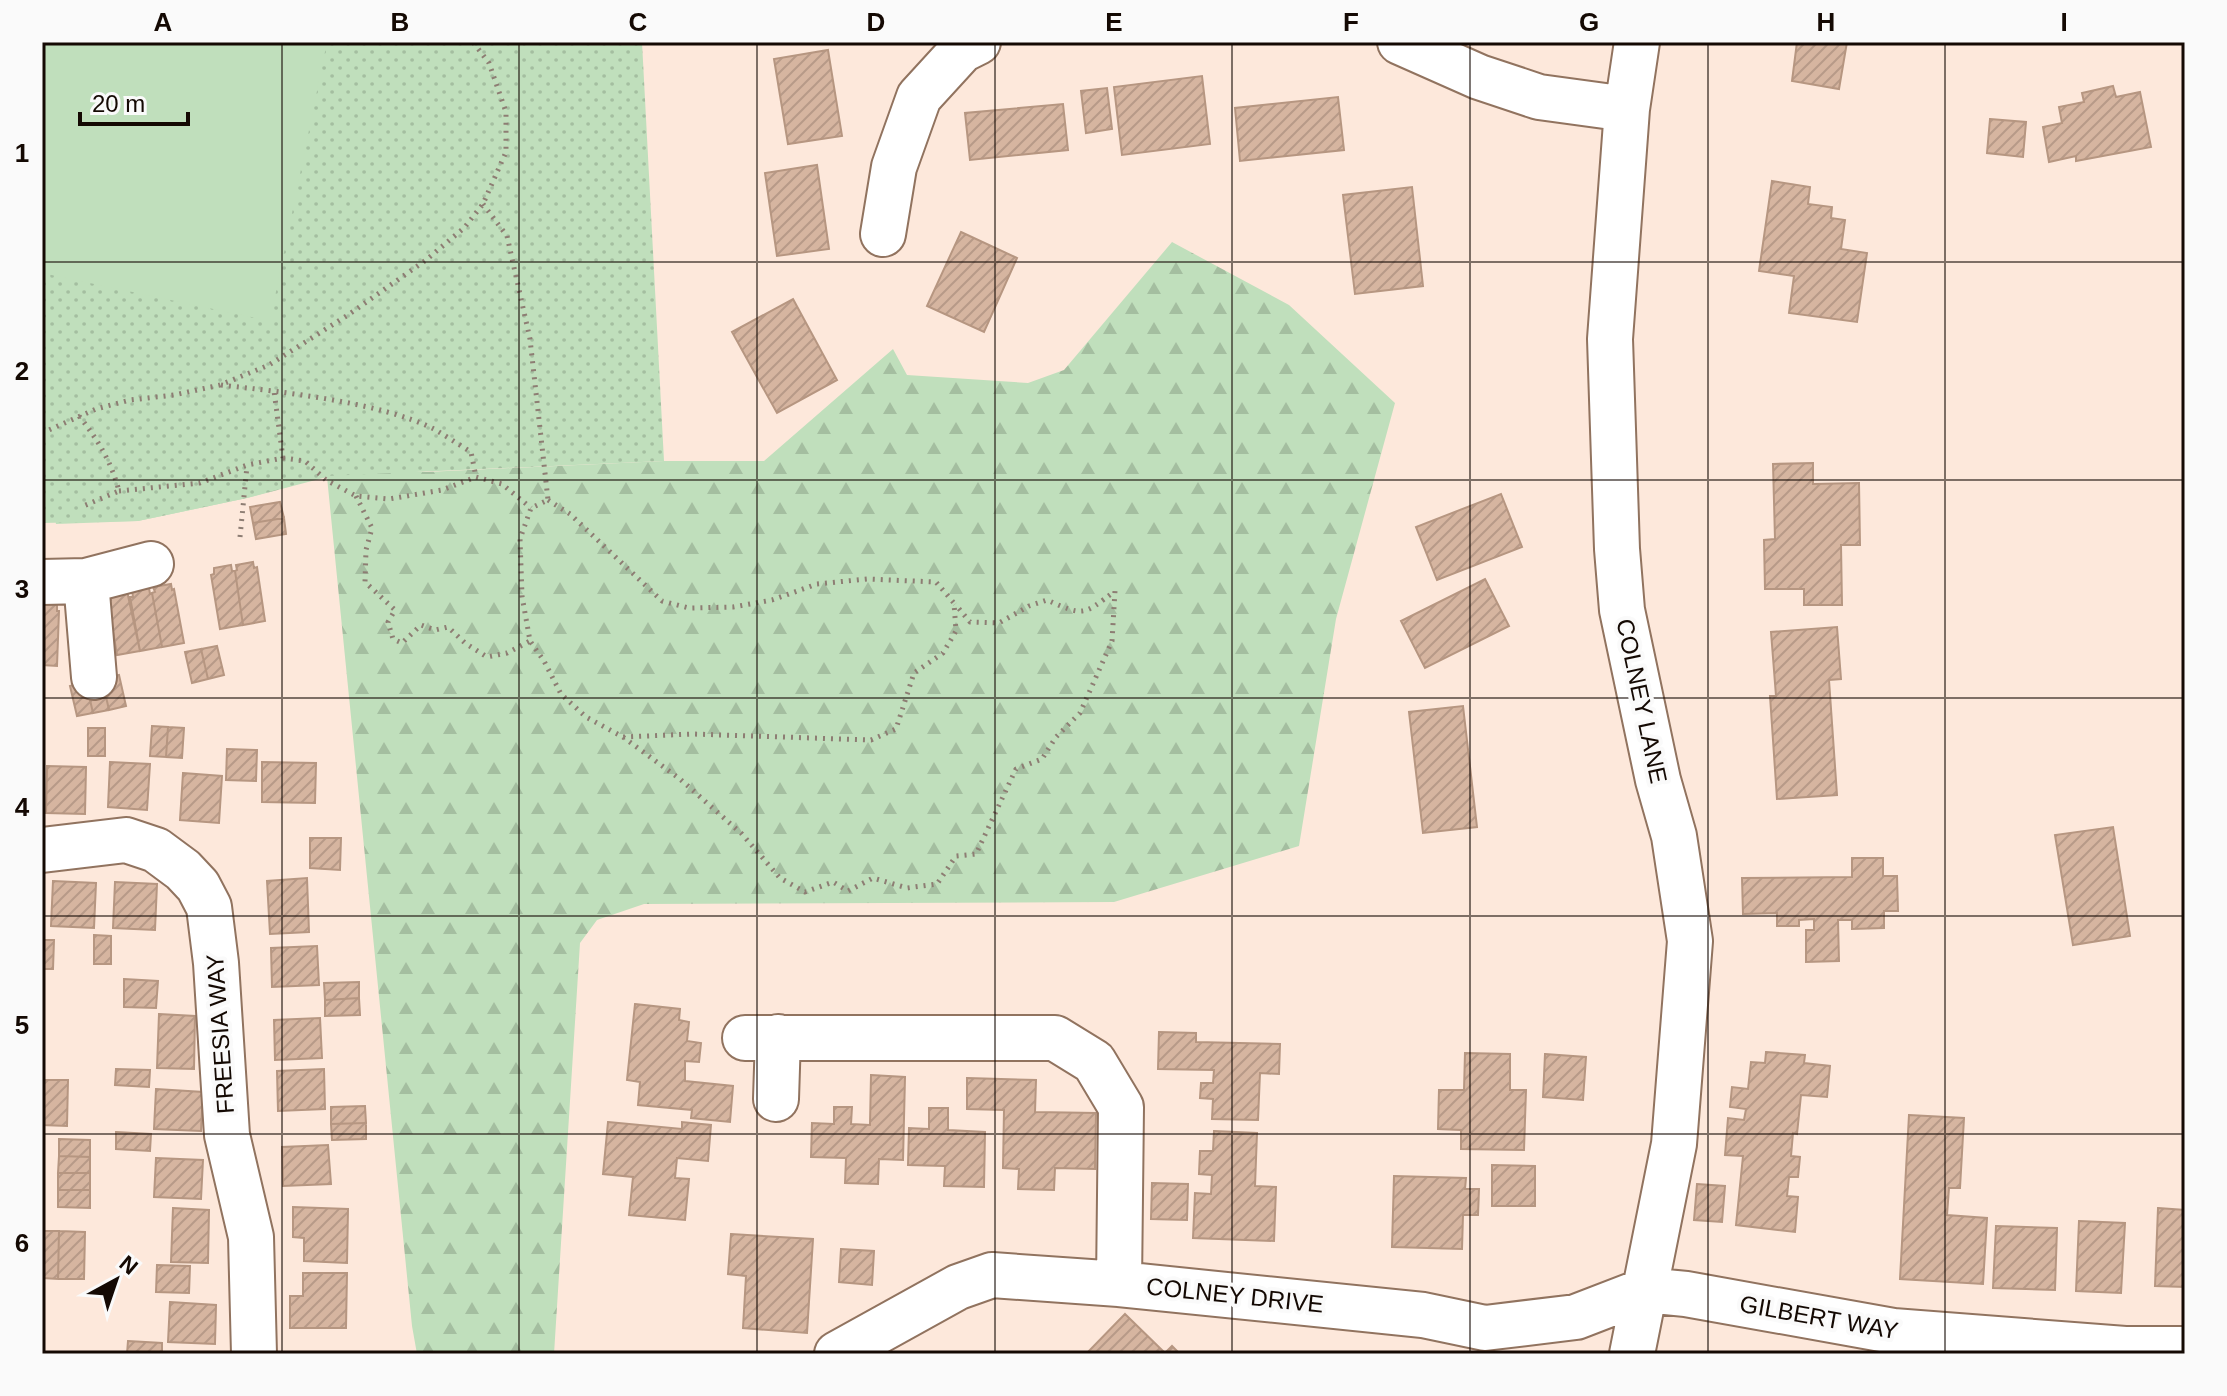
<svg xmlns="http://www.w3.org/2000/svg" width="2227" height="1396" font-family="Helvetica,sans-serif">
  <style>
    .forest { fill: url(#forest-firs) }
    .park { fill: url(#park-dots) }
    .pitch { fill: #c0dfbc }
    .building { fill: url(#building-hatch); stroke: #b69681; stroke-width: 2 }
    .lines { fill: none; stroke-linecap: round; stroke-linejoin: round }
    .minor-casing { stroke: #91735f; stroke-width: 48 }
    .path { stroke: #8d7d73; stroke-width: 5; stroke-dasharray: 2 6; stroke-linecap: butt }
    .minor { stroke: #fff; stroke-width: 44 }
    .grid { fill: none; stroke: #140903; stroke-width: 2; stroke-opacity: 0.55 }
    .labels { text-anchor: middle; dominant-baseline: central; stroke-width: 8; stroke-linejoin: round; paint-order: stroke }
    .street-label { font-size: 24px; fill: #140903; stroke: #fafafa }
    .neatline { fill: none; stroke: #140903; stroke-width: 3 }
    .grid-label { font-size: 26px; text-anchor: middle; font-weight: bold; fill: #140903 }
  </style>
  <defs>
    <pattern id="forest-firs" width="22" height="20" patternUnits="userSpaceOnUse" patternTransform="scale(2)"><rect width="22" height="20" fill="#c0dfbc"/><path d="M5 1l3.5 6h-7zM16 11l3.5 6h-7z" fill="#a4bea0"/></pattern>
    <pattern id="park-dots" width="8" height="8" patternUnits="userSpaceOnUse" patternTransform="scale(2)"><rect width="8" height="8" fill="#c0dfbc"/><path d="M2 2h.1M6 6h.1" fill="none" stroke="#a4bea0" stroke-width="1.8" stroke-linecap="round"/></pattern>
    <pattern id="building-hatch" width="6" height="6" patternUnits="userSpaceOnUse" patternTransform="scale(2)"><rect width="6" height="6" fill="#d6b5a0"/><path d="M-1 1l2-2M0 6l6-6M5 7l2-2" fill="none" stroke="#b79a88"/></pattern>
  </defs>
  <rect width="100%" height="100%" fill="#fde8db"/>
  <path class="forest" d="M1172 242 1289 305 1395 403 1336 619 1299 846 1114 902 644 904 597 920 580 943 554 1354H417L412 1326 327 477 247 498 138 521 56 524 45 459 426 472 664 461H764L893 349 907 375 1028 383 1064 370Z"/>
  <path class="park" d="M42 42H642L664 461 327 476 247 498 138 521 42 523Z"/>
  <path class="pitch" d="M42 42H327L270 321 42 273Z"/>
  <path class="building" d="M1797 42H1847L1839 89 1792 81Z
    M828 50 842 136 788 144 774 59Z
    M1202 76 1210 144 1122 155 1114 87Z
    M2113 86 2116 97 2140 92 2151 147 2076 161V156L2049 162 2043 127 2062 123 2059 107 2084 102 2082 93Z
    M1107 88 1112 129 1086 133 1081 91Z
    M1338 97 1344 150 1240 161 1235 108Z
    M1063 104 1068 150 970 160 965 113Z
    M1990 119 2026 122 2023 157 1987 153Z
    M817 165 829 249 777 256 765 173Z
    M1772 181 1810 187 1808 204 1832 207 1831 218 1845 220 1841 249 1867 253 1857 322 1789 313 1794 276 1759 271Z
    M1412 187 1423 286 1355 294 1343 195Z
    M961 232 1017 258 984 332 927 306Z
    M793 299 837 380 777 413 732 332Z
    M1813 463V484L1859 483 1860 545H1841L1842 605H1804V589H1765L1764 540 1775 539 1773 464Z
    M1501 494 1522 547 1437 580 1416 527Z
    M280 502 284 518 253 523 250 507Z
    M284 518 286 534 256 539 253 523Z
    M253 562 254 568 257 567 265 621 243 625 235 571 237 570 236 565Z
    M231 565 232 571H235L243 625 220 629 211 575 214 574V568Z
    M1485 579 1509 626 1425 668 1401 621Z
    M171 584 172 590 174 589 184 643 162 647 152 593 155 592 153 587Z
    M149 588 150 594 152 593 162 647 140 651 130 597H133L132 590Z
    M127 591 140 651 117 655 108 601 111 600 110 594Z
    M42 604 57 605V611H59L57 666 42 665Z
    M1837 627 1841 679 1829 680 1837 795 1777 799 1770 696H1776L1771 632Z
    M217 646 224 675 208 679 201 649Z
    M201 649 208 679 192 683 185 652Z
    M119 675 126 706 109 710 102 679Z
    M102 679 109 710 93 713 86 682Z
    M86 682 93 713 77 716 70 686Z
    M1463 706 1477 827 1423 833 1409 712Z
    M152 726 168 727 166 757 150 756Z
    M168 727 184 728 182 758 166 757Z
    M88 728H105V756H88Z
    M227 749 257 750 256 781 226 780Z
    M110 762 150 764 147 810 108 807Z
    M262 762 316 763 315 803 262 802Z
    M47 766 86 767 85 814 46 813Z
    M183 773 222 776 219 823 180 820Z
    M2113 827 2130 936 2073 945 2055 835Z
    M310 838H341L340 870 310 868Z
    M1852 858H1883V876H1897L1898 911H1884V928L1852 929V920H1838L1839 961 1806 962V930H1814V919L1799 920V926H1777V913L1743 914 1742 878 1852 877Z
    M307 878 309 932 270 934 267 881Z
    M53 881 96 883 94 928 51 926Z
    M115 882 157 884 155 930 113 928Z
    M94 935 111 936V964H94Z
    M42 940H54L53 969H42Z
    M317 946 319 985 272 987 271 948Z
    M124 979 158 981 156 1008 124 1007Z
    M359 982V998L325 1000 324 983Z
    M359 998 360 1015 325 1016V1000Z
    M635 1004 680 1009 679 1020 689 1022 687 1041 701 1043 699 1062 685 1061V1081L733 1086 730 1122 691 1118 692 1110 638 1105 640 1082 627 1080Z
    M159 1014 195 1016 194 1069 157 1068Z
    M320 1018 322 1058 275 1060 274 1020Z
    M1159 1032 1196 1033V1042L1280 1044 1279 1074 1260 1073 1258 1120 1212 1119 1213 1099 1200 1098 1201 1083H1213L1214 1070 1158 1069Z
    M1766 1052 1805 1055 1804 1063 1830 1066 1827 1097 1801 1095 1797 1134 1793 1133 1791 1156 1800 1157 1798 1177H1789L1787 1196 1798 1197 1795 1232 1736 1225 1743 1156 1725 1155 1728 1118 1744 1120 1746 1109 1730 1107 1732 1087 1748 1089 1751 1062 1765 1063Z
    M1465 1053 1510 1054V1090H1526L1524 1150 1461 1149V1130L1438 1129 1439 1090H1464Z
    M1545 1054 1586 1057 1583 1100 1543 1097Z
    M116 1069 150 1070 149 1087 115 1085Z
    M324 1069 325 1109 278 1111 277 1071Z
    M871 1075 905 1077 903 1160 879 1159 878 1184 845 1183 846 1158 811 1157 812 1123 834 1124V1107H852L851 1124 870 1125Z
    M967 1078 1036 1080 1035 1112 1096 1113 1095 1169 1055 1168 1054 1190 1018 1189 1019 1169 1003 1168 1004 1110 967 1109Z
    M42 1080H68L67 1126 42 1125Z
    M156 1089 203 1092 201 1131 154 1129Z
    M365 1106 366 1123 331 1124V1107Z
    M929 1108H948V1130L985 1132 984 1187 944 1186 945 1166 908 1165 909 1128 929 1129Z
    M1909 1115 1964 1118 1960 1188H1949L1947 1215 1987 1218 1983 1284 1900 1279Z
    M608 1122 682 1129V1122L711 1125 708 1161 677 1158 675 1178 689 1179 685 1220 629 1215 633 1177 603 1174Z
    M366 1123V1139L332 1140 331 1124Z
    M1214 1131 1257 1133 1255 1186 1276 1187 1274 1241 1193 1238 1195 1193 1211 1194 1212 1175 1199 1174 1200 1151H1213Z
    M116 1132 151 1134 150 1151 116 1149Z
    M59 1139 90 1140V1157L59 1156Z
    M328 1145 331 1184 283 1186 282 1147Z
    M59 1156 90 1157V1173H58Z
    M156 1158 203 1160 201 1199 154 1197Z
    M1492 1165 1535 1166V1206H1492Z
    M58 1173H90V1190H58Z
    M1394 1176 1466 1178 1465 1189H1479L1478 1215H1463L1462 1249 1392 1247Z
    M1152 1183 1188 1184 1187 1220 1151 1219Z
    M1697 1184 1725 1186 1722 1222 1694 1220Z
    M58 1190H90V1208L58 1207Z
    M293 1207 348 1209 347 1263 304 1261V1238L293 1237Z
    M173 1208 209 1210 208 1263 171 1262Z
    M2158 1208 2185 1210V1287L2155 1286Z
    M2079 1221 2125 1223 2121 1293 2076 1291Z
    M1996 1226 2057 1228 2055 1290 1993 1288Z
    M42 1231H59L58 1279 42 1278Z
    M59 1231 85 1232 84 1279H58Z
    M731 1234 813 1239 807 1333 743 1328 746 1276 728 1274Z
    M841 1249 874 1251 872 1285 839 1282Z
    M157 1265 190 1266 189 1293 156 1292Z
    M303 1273H347L346 1328H290V1296H303Z
    M170 1302 216 1305 215 1344 168 1342Z
    M1125 1314 1165 1353 1172 1346 1180 1354H1086Z
    M128 1341 162 1343V1354H127Z"/>
  <g class="lines">
    <g class="minor-casing">
      <path id="minor" d="M1400 42 1479 77 1539 97 1627 109
        M883 234 894 167 919 97 962 50 978 42
        M86 581 94 677
        M42 582 86 581 151 564
        M42 850 126 840 156 850 183 870 198 886 209 907 216 963 227 1135 251 1237 254 1354
        M745 1038H1055L1094 1062 1121 1107 1119 1284
        M776 1099 778 1037
        M837 1354 958 1287 992 1275 1119 1284 1423 1315 1485 1328 1576 1317 1646 1290 1686 1294 1893 1331 2125 1349H2185
        M1632 1354 1674 1144 1690 941 1674 836 1658 780 1622 610 1617 549 1610 339 1627 109 1637 42"/>
    </g>
    <path class="path" d="M483 204 507 236 530 339 548 500
      M221 385C282 392 380 402 434 429 446 436 458 444 471 452L476 477
      M79 416C98 440 111 461 119 491L81 507
      M42 433 96 409 130 400 174 395 220 385 269 365 348 315 426 260 464 228 483 204 506 152V112L489 63 473 42
      M283 458 305 461 326 480 356 496 389 499 442 490 476 477 502 484 531 508
      M119 491 200 483 247 465 283 458 274 391
      M356 496 372 528 366 550 365 582 395 610 388 622 393 639 402 643 421 625 435 630 448 627 465 643 487 657 507 653 530 641
      M548 500 570 514 662 601 689 608 733 607 772 600 817 584 867 579 936 582 954 603 956 631 943 653 914 673 896 729 871 740 693 734 623 737 586 717 561 694 544 661 530 641 522 596 520 539 531 508Z
      M240 537 247 466
      M623 737 680 779 742 834 780 878 805 892 833 882 848 891 873 878 907 888 937 884 956 856 976 854 1016 769 1042 759 1056 737 1080 713 1112 641 1115 591C1083 615 1085 617 1047 600L1029 606 999 623 970 622 955 604"/>
    <use href="#minor" class="minor"/>
  </g>
  <path class="grid" d="M282 42V1354M519 42V1354M757 42V1354M995 42V1354M1232 42V1354M1470 42V1354M1708 42V1354M1945 42V1354M42 262H2185M42 480H2185M42 698H2185M42 916H2185M42 1134H2185"/>
  <g class="labels">
    <g class="street-label">
      <text transform="translate(1642 701) rotate(78)">COLNEY LANE</text>
      <text transform="translate(220 1034) rotate(-94)">FREESIA WAY</text>
      <text transform="translate(1235 1295) rotate(6)">COLNEY DRIVE</text>
      <text transform="translate(1819 1317) rotate(10)">GILBERT WAY</text>
    </g>
  </g>
  <rect width="2227" height="1396" fill="none" stroke="#fafafa" stroke-width="88"/>
  <g transform="translate(116 1280) rotate(40)" stroke="#fafafa" stroke-width="6" paint-order="stroke">
  <path d="M0-6L14 30L0 20L-14 30Z" fill="#140903"/>
  <text y="-12" font-size="22" font-weight="bold" text-anchor="middle" fill="#140903">N</text>
  </g>
  <path d="M80 112v12h108v-12" fill="none" stroke="#140903" stroke-width="4"/>
  <text x="92" y="112" font-size="24" fill="#140903" stroke="#fafafa" stroke-width="6" paint-order="stroke">20 m</text>
  <rect x="44" y="44" width="2139" height="1308" class="neatline"/>
  <g class="grid-label">
    <text x="163" y="31">A</text>
    <text x="400" y="31">B</text>
    <text x="638" y="31">C</text>
    <text x="876" y="31">D</text>
    <text x="1114" y="31">E</text>
    <text x="1351" y="31">F</text>
    <text x="1589" y="31">G</text>
    <text x="1826" y="31">H</text>
    <text x="2064" y="31">I</text>
    <text x="22" y="162">1</text>
    <text x="22" y="380">2</text>
    <text x="22" y="598">3</text>
    <text x="22" y="816">4</text>
    <text x="22" y="1034">5</text>
    <text x="22" y="1252">6</text>
  </g>
</svg>
